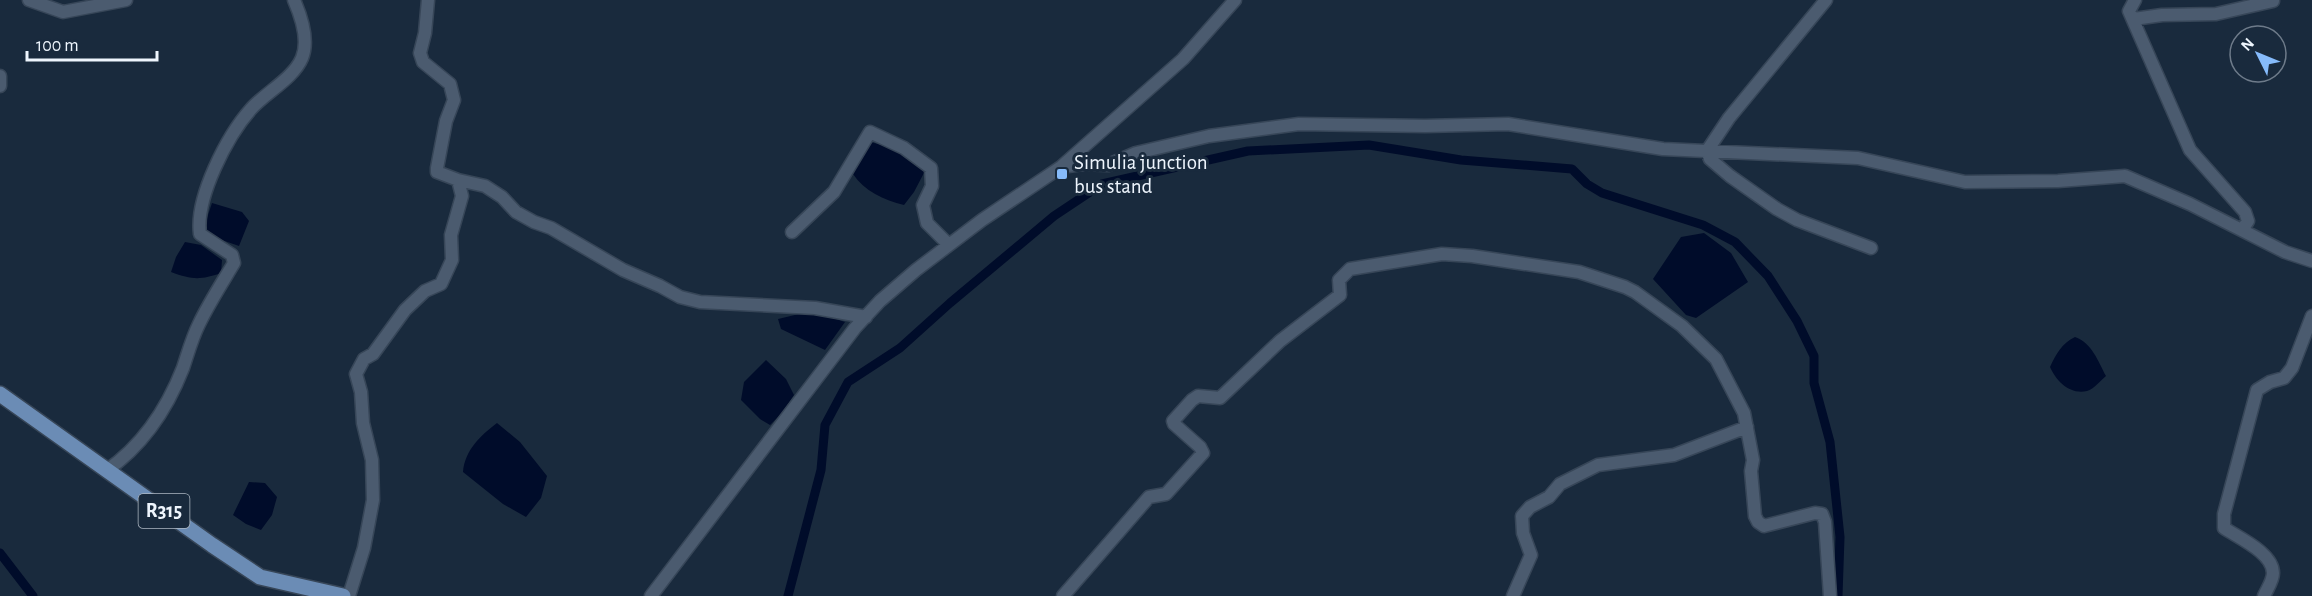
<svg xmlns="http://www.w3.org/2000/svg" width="2312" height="596" font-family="'Alegreya Sans',sans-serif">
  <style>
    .water { fill: #000c2a }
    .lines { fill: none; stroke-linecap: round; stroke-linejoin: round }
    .canal { stroke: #000c2a; stroke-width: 9 }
    .minor-casing { stroke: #374658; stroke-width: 15 }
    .major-casing { stroke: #374658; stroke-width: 18 }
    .minor { stroke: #4b5b6f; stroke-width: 12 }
    .major { stroke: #6b8cb5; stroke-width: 15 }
    .poi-dot { fill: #86bbfb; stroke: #192a3d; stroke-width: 2 }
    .labels { text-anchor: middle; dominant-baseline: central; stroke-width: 6; stroke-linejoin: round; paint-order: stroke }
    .shield { fill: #192a3d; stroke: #aeb8c3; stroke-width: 1.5 }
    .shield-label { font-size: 20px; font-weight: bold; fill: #eef5fd }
    .poi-label { font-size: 21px; fill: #eef5fd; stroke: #192a3d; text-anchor: start }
  </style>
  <rect width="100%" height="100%" fill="#192a3d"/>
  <path class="water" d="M870 142C892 147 909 155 926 169L914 192 904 205C884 200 864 191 853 174Z
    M212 203 242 212 249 221 239 246 219 239 206 232 205 224Z
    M1704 233 1731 253 1748 282 1696 318 1686 315 1653 279 1681 237Z
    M185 242 201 245 222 260 221 273C201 280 192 280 171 272L176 257Z
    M799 314 824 315 845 322 825 350 781 329 778 319Z
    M2075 337C2092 343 2098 361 2106 376 2101 380 2094 389 2087 391 2070 395 2056 381 2050 367 2056 354 2062 343 2075 337Z
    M766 360 786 379 794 395 782 413 770 425 760 419 741 400 744 382Z
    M497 423 520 442 547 476 541 498 526 517 503 504 463 472C465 450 480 436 497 423Z
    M249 482 265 483 277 497 272 515 261 530 246 524 233 515Z"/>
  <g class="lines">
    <path class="canal" d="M0 553 33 596
      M788 596 821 470 825 425 848 382 900 348 950 303 1054 216 1102 184 1248 151 1369 145 1461 160 1572 169 1587 184 1602 193 1703 225 1735 242 1768 276 1797 321 1814 356V383L1830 442 1840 537 1838 596"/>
    <g class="minor-casing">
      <path id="minor" d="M29 0 63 12 126 0
        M1826 0 1729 118 1707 151 1710 159 1730 176 1777 209 1797 220 1871 248
        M2135 0 2129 11 2190 150 2245 212 2248 221 2242 230
        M2134 19 2162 15 2216 14 2273 1
        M0 76V86
        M1062 166 1183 59 1235 0
        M458 180 485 186 502 197 516 212 534 222 551 228 623 270 660 286 680 297 700 302 815 308 866 317
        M792 232 834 192 870 132 904 148 931 168 932 186 923 205 927 223 949 245
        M106 471C142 446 167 409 183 368 188 353 192 338 199 324 209 303 222 283 234 263L232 255 200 234C195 198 227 136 251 109 266 92 293 79 302 58 309 41 301 16 294 0
        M349 596 364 548 373 500 372 460 363 423 361 392 356 374 364 359 373 354 405 310 425 291 441 284 452 260 451 235 462 196 458 180 437 172V168L446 121 454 100 450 84 423 62 420 53 425 33 428 0
        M651 596 855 328 880 301 916 270 982 220 1061 167 1082 164 1108 165 1136 153 1209 136 1299 124 1425 126 1508 124 1663 149 1858 158 1965 182 2058 181 2125 176 2190 204 2285 252 2312 261
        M1063 596 1149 497 1166 494 1203 453 1200 447 1174 424 1173 421 1192 400 1198 396 1220 398 1280 341 1340 295 1339 280 1350 269 1442 254 1472 256 1579 272 1625 287 1635 292 1682 326 1716 359 1744 413 1753 460 1751 471 1755 516 1758 522 1764 526 1815 513 1822 514 1825 522 1830 596
        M1513 596 1531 555 1523 533 1522 516 1530 507 1549 497 1560 484 1598 465 1674 455 1747 427
        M2264 596C2267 589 2273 581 2273 573 2273 553 2239 538 2224 528V514L2257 390 2270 382 2284 378 2292 368 2312 316"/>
    </g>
    <g class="major-casing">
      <path id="major" d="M0 394 212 545 260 577 343 596"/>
    </g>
    <use href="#minor" class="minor"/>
    <use href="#major" class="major"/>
  </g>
  <rect class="poi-dot" x="1056" y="168" width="12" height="12" rx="3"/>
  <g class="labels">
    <rect class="shield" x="138.5" y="494" width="51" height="34" rx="4.5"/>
    <g class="shield-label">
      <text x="164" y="511">R315</text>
    </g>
    <g class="poi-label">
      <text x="1074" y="162">Simulia junction<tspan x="1074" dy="24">bus stand</tspan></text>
    </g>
  </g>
  <g transform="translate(2258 54) rotate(313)"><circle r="28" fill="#192a3d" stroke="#6e7b8a" stroke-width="1.5"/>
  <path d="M0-4.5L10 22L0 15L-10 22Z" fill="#86bbfb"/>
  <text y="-9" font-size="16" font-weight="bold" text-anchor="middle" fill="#eef5fd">N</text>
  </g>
  <path d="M27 51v9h130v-9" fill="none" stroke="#eef5fd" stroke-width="3"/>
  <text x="36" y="51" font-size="18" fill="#eef5fd" stroke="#192a3d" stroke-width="4.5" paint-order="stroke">100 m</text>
</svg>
